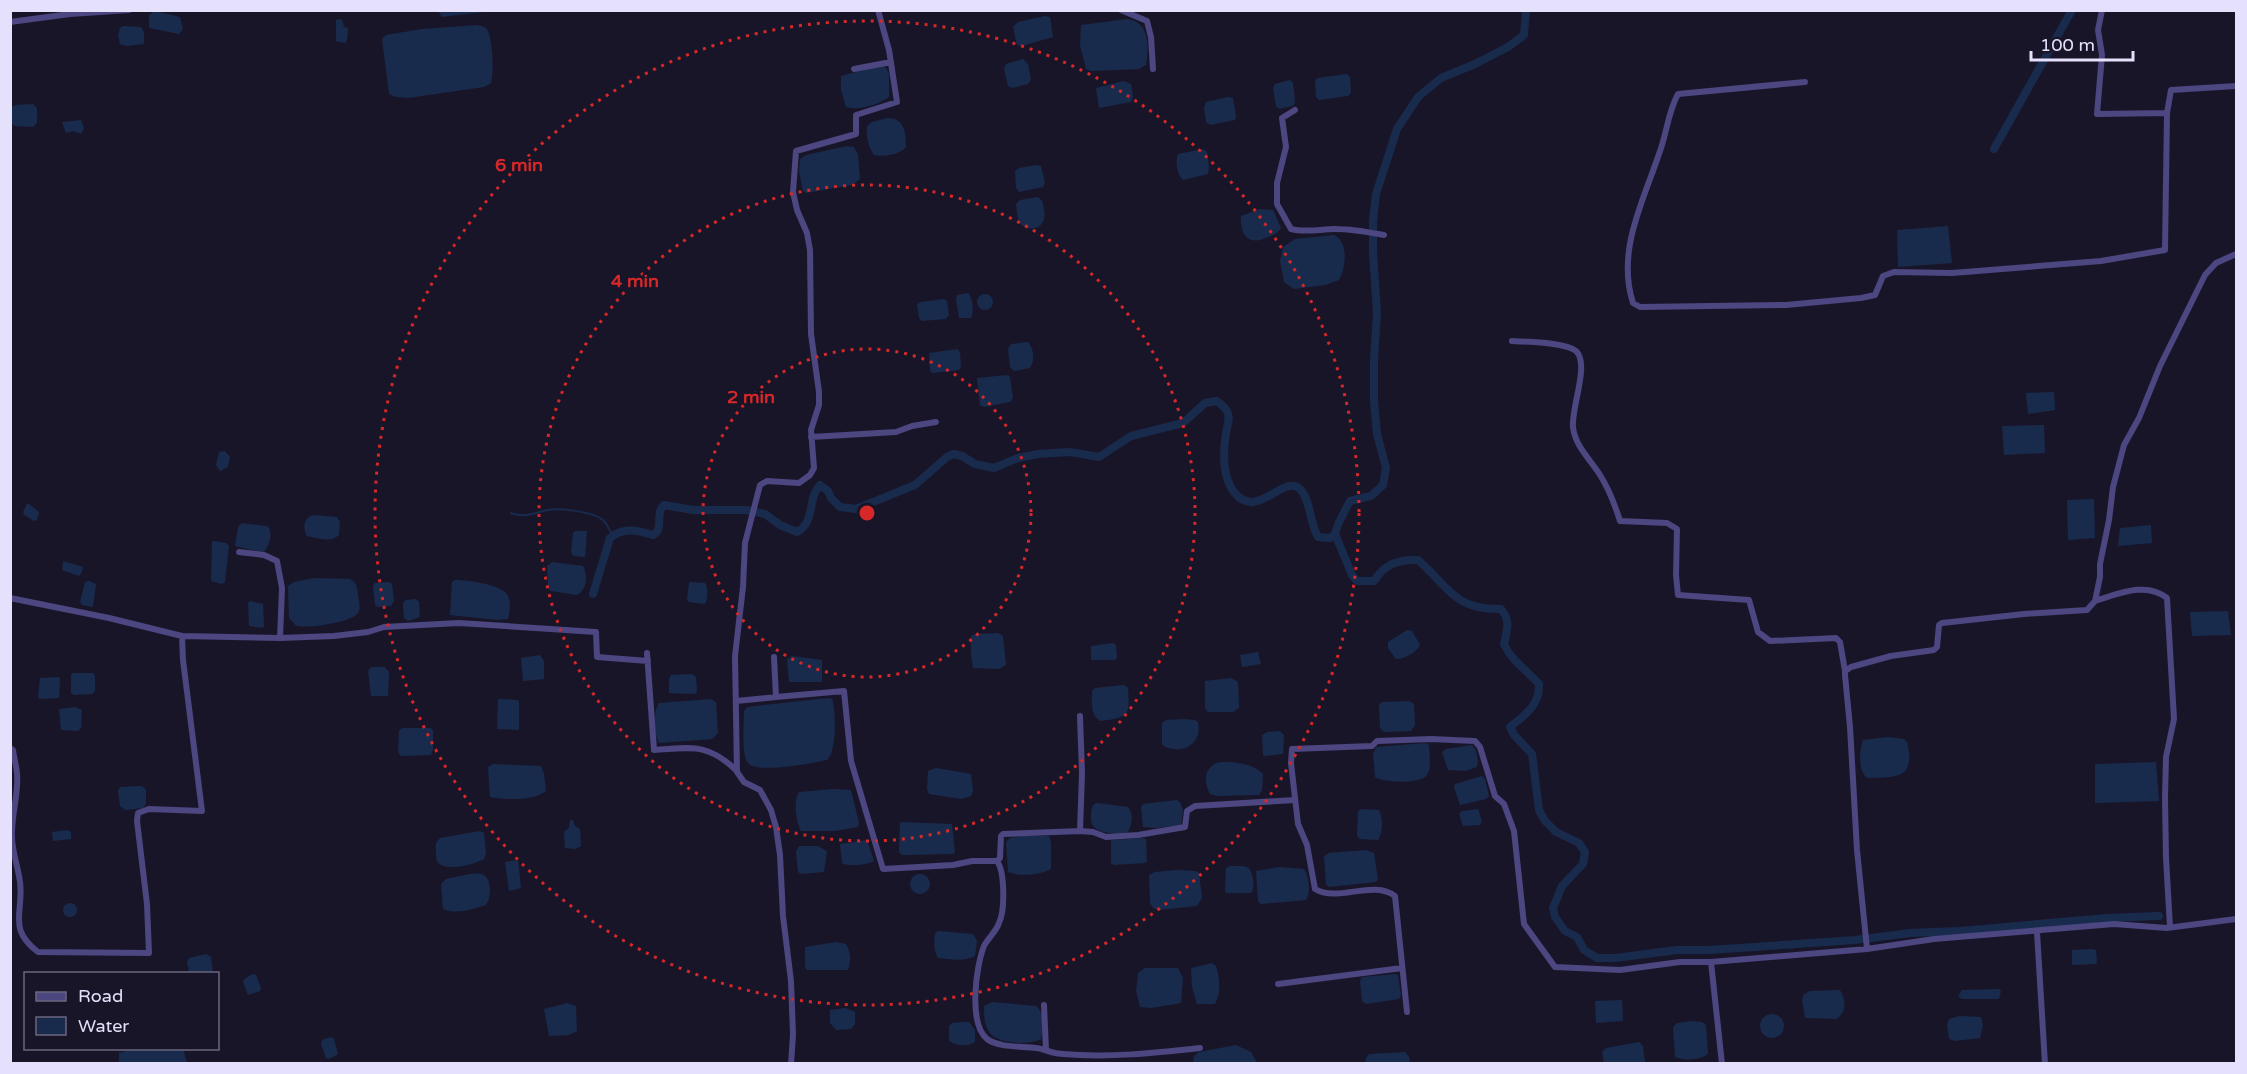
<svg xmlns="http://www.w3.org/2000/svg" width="2247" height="1074" font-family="'Varela Round',sans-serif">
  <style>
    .water { fill: #192b4d }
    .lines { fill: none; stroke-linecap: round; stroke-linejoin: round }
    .stream { stroke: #192b4d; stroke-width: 2 }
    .canal { stroke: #192b4d; stroke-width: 8 }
    .minor { stroke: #4c4681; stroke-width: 6 }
    .ring { fill: none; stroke: #d62828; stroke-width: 3; stroke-dasharray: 3 6 }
    .centre { fill: #d62828; stroke: #191529; stroke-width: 3 }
    .ring-label { font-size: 18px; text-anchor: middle; font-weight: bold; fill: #d62828; stroke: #191529; stroke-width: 4.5; stroke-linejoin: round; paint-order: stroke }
  </style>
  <rect width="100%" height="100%" fill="#191529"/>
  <path class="water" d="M155 11 180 17 183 29 179 34 149 28V15Z
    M438 11V10L492 11 442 17Z
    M1045 16 1050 17 1053 37 1021 46 1017 45 1013 27 1018 22Z
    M339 19 342 20 344 27 348 28 347 40 345 43 336 41V20Z
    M1127 19C1150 22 1149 46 1146 65L1139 69 1091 71 1086 69 1080 45 1081 25Z
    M477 25C480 26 483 26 486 28 493 35 494 74 491 83L484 87 408 98 396 97 389 94 382 39 386 35 422 29Z
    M123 26 141 27 144 32V44L127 46 120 44 118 35 120 28Z
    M1023 59 1028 64 1031 80 1028 84 1012 88 1008 86 1004 69 1006 64Z
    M880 65 885 66 889 74V97C880 104 858 111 846 107L841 90V76Z
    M1347 74 1350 77 1351 93 1348 96 1319 100 1316 97 1315 81 1317 78Z
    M1290 80 1293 83 1295 102 1293 106 1279 109 1276 106 1273 88 1275 84Z
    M1124 81 1131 84 1133 97 1131 102 1099 108 1096 88Z
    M1228 97 1233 98 1236 116 1235 120 1210 125 1206 122 1204 108 1206 102Z
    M33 104 37 108V123L33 127 14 126 11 122V108L15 105Z
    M887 118C904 118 906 131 906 147 899 155 884 157 874 155 868 146 866 136 867 126L872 122Z
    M81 120 84 128 81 134 73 131 66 133 62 122Z
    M847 146 854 147 858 155 860 179 852 185 806 193 803 191 799 171 800 159 806 155Z
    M1203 149 1207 152 1209 167 1208 174 1183 180C1177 174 1175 162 1178 154Z
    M1037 165 1041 166 1045 183 1043 187 1019 192 1016 188 1015 171 1019 168Z
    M1038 197C1043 201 1043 203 1044 210 1048 230 1027 233 1020 223 1017 218 1017 210 1016 204L1020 200Z
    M1260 209 1273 210 1281 228C1276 235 1271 236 1263 239 1246 245 1240 232 1241 216Z
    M1948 226 1952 263 1898 267 1897 230Z
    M1334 235C1349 242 1346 268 1339 280L1325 285 1294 289 1284 282 1280 261 1283 247 1295 239Z
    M968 293C973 298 974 312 971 318H959L956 299 957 295Z
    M977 302a8 8 0 1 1 16 0a8 8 0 1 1-16 0Z
    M944 299 947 301 949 315 946 319 922 321 919 318 917 305 920 302Z
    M1028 342C1034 349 1035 360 1030 368L1014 371 1010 367 1008 349 1011 344Z
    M957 349 960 352 961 367 959 370 933 373 930 371 929 353Z
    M1007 375 1010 377 1013 398 1010 402 984 407 980 405 977 378Z
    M2054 392 2055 410 2028 414 2026 393Z
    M2044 425 2045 453 2004 455 2002 426Z
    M225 451 230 457 228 467 220 471 216 465 219 452Z
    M2094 499 2095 538 2068 540 2067 500Z
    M27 504H29L39 512 37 520 34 521 24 515 23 512Z
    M313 515 337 517 340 522 339 535C331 543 317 538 307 536 302 528 304 518 313 515Z
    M242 523 267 526C274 532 269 545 265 551L260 552 235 546 238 527Z
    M2151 525 2152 543 2118 546 2120 528Z
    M575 531H587L585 557 573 556 571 552 573 533Z
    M214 541 226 543 229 546 225 582 222 584 211 581 212 542Z
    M63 561 83 567 81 574 79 576 62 570Z
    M552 562 583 566C588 575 587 590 577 595L551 591 548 588 547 566Z
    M314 578 350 579C357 583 357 587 358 595 359 600 361 608 358 613 353 622 304 630 295 625 295 624 289 618 289 618L288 586 294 582Z
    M455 580C466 580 503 584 508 596 511 602 510 613 508 619L497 620 450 615 452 582Z
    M89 581 96 584 93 607 82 605 80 602 85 582Z
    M389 582 392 584 394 601 391 606 378 607 375 605 373 586 375 583Z
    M689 582 705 583C708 587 708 599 705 604L689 602 687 599Z
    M416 599 419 602 420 617 408 621 404 618 403 603 406 600Z
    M250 601 263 604 264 625 263 628 249 626 248 603Z
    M2228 611 2231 635 2192 636 2190 612Z
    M1407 630 1412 631 1420 645C1416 653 1404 659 1396 659L1388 648V642Z
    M998 633 1003 636 1006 665 999 669 973 668 971 656V636L975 634Z
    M1113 643 1116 645 1117 658 1115 660H1091V646Z
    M1258 652 1261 664 1242 667 1240 655Z
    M540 655 544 661V679L523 681 521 658Z
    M792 656 822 660V682H789L787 659Z
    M371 667H385L389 672 388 696H371L368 671Z
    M73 673H93L95 676V691L92 694 74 695 71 693V675Z
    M692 674 696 677 697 691 695 694 669 693V679L671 675Z
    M58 677 60 678 59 698 40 699 38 697 40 678Z
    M1231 678 1238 682 1239 708 1233 712H1208L1205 708V681Z
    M1124 685 1128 688C1130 717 1129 717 1100 721 1090 714 1092 703 1092 691L1095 688Z
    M828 698 832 699C836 711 837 751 827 760 814 763 756 774 748 763 741 754 744 723 744 711L747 707Z
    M498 699 518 700 519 702V730L497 729Z
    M711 699 716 702 718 733 712 739 659 743C654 734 653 711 659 703Z
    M1409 701 1414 704 1415 725 1411 731 1384 732 1380 728 1379 704 1383 702Z
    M75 707 82 710 81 728 78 731 61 730 59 709Z
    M1184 719 1195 720 1198 722C1203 745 1180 756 1162 745V723L1166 720Z
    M402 728H431L433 731V749L431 755 401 756 398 752 399 731Z
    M1280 731 1284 735 1283 754 1265 756 1263 755 1262 735 1267 732Z
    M1888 737 1904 739 1907 742C1916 779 1897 777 1867 778 1858 770 1859 751 1863 740Z
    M1426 743 1429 745C1429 754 1432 768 1427 775 1421 784 1384 783 1375 777L1373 754 1376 747Z
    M1472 745C1477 750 1479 761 1477 767L1465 771 1448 770 1442 752 1446 749Z
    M1221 762C1235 762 1252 763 1263 774L1262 790 1259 795 1217 796 1210 794C1203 781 1204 765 1221 762Z
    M2156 762 2159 801 2095 803V764Z
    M493 764 541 766 544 774 546 791C534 801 505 800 490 797L488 767Z
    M936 768 971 774 973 791 971 796 961 799 929 794 927 789 928 771Z
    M1482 776 1485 779 1489 796 1486 799 1460 805 1454 787 1455 784Z
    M142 786 146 790V804L143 808 125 810 120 806 118 791 120 787Z
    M833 789 851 790 859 823 858 827 835 831H801C796 822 793 801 799 792Z
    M1177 800 1180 802 1183 810 1181 825 1156 828 1143 827 1141 807 1143 804Z
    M1097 803 1128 807C1134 814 1132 824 1128 832 1120 835 1096 834 1092 824 1090 819 1091 810 1093 805Z
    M1361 809 1379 810C1383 817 1383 833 1378 840L1360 839 1357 836 1358 811Z
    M1478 809 1482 821 1480 825 1463 826 1459 814 1462 811Z
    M570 820H573L575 826 580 829 581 846 575 849 565 848 564 832 569 828Z
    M902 822 952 824 955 852 953 854 902 855 899 852 900 823Z
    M67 830 71 832V839L53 841 52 832Z
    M480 831 484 833 486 853 484 859C476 864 443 873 437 861 436 858 436 855 436 851 435 845 436 842 440 838Z
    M1021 836H1049L1051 843V869C1040 875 1020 877 1008 872L1006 842 1010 838Z
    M1144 838 1146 840 1147 861 1145 863 1114 865 1111 863V840Z
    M867 840 874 861C866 865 850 867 842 863L840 844Z
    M799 846H818L827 851 824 872 801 874 798 872 796 852Z
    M1366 850 1374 853 1378 879 1376 882 1329 887 1326 884 1324 856 1329 853Z
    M518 860 521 888 509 891 505 862Z
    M1230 866H1243L1249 868C1253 875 1256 886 1251 893H1226L1225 889 1226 868Z
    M1279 867 1304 869C1309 877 1311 892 1306 900L1261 904 1258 901 1256 871Z
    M1177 870 1196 871 1199 873 1202 898 1197 906 1158 910 1153 908 1150 903 1149 875 1155 872Z
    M910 884a10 10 0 1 1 20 0a10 10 0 1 1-20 0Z
    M470 874C474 874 477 873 481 874 493 877 491 897 486 905 473 909 456 915 443 909L441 884 446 879Z
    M63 910a7 7 0 1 1 14 0a7 7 0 1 1-14 0Z
    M939 931 973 934 977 941 975 956C965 962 950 959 938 958 934 952 933 938 936 932Z
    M836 942 846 944C851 952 851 961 848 970H807L805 967V947Z
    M2092 949 2096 950 2097 962 2096 964 2072 965V950Z
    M206 954 211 957 213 973H189L187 962 189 958Z
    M1212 963 1216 966C1220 978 1221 993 1215 1004H1197L1192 987 1191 968Z
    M1145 968H1178L1183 978 1181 1003 1151 1008 1140 1007 1136 991 1138 973Z
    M253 974 256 975 261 988 260 991 248 995 243 982 244 979Z
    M1396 974 1398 976 1401 995 1399 999 1366 1004 1362 1001 1360 981 1362 977Z
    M1999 989 2001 991 1999 999H1962L1958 996 1962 990Z
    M1840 990C1846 1000 1847 1013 1836 1019L1805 1018 1802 1000 1804 994 1810 991Z
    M1622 1000 1623 1021 1596 1023 1595 1001Z
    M992 1002 1036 1006C1045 1013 1043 1028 1041 1039 1029 1046 994 1044 988 1030 984 1023 984 1014 984 1006Z
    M567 1003 576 1006 577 1031 569 1035 549 1036 544 1009Z
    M845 1008 855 1012V1024L851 1029 836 1030 830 1023V1010Z
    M1760 1026a12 12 0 1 1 24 0a12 12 0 1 1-24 0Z
    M1959 1016 1981 1017 1983 1025 1980 1038 1955 1041 1949 1039 1947 1025 1949 1019Z
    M1692 1021 1702 1022 1706 1025 1708 1054C1700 1060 1685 1061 1675 1057L1673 1027 1677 1023Z
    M965 1022H969L975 1030V1042C967 1047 957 1046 949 1041V1026L952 1023Z
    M331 1037 334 1039 338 1054 329 1059 326 1058 321 1044 322 1040Z
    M1639 1042 1643 1046 1645 1063H1604L1602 1052 1606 1048Z
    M1236 1045 1251 1052 1257 1063H1193L1194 1056 1199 1052Z
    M183 1048 187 1063 119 1064V1053L132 1049Z
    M1405 1052 1409 1057 1410 1063H1366V1058L1369 1054Z"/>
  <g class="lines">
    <path class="stream" d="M511 513C524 518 531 514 543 511 556 507 592 511 603 520 607 524 610 531 613 536"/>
    <path class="canal" d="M1994 149 2072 10
      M1335 534 1352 575 1357 581H1374C1385 564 1398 559 1418 560 1449 587 1454 610 1501 609 1511 621 1507 630 1504 644 1512 662 1527 670 1539 684 1540 705 1525 715 1510 727L1514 735 1532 754 1539 810 1545 821 1556 832 1579 843 1585 852 1583 864 1562 886 1553 908 1555 917 1565 931 1577 937 1584 950 1597 958H1615L1677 950H1709L1855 940 1910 933 1960 931 2107 918 2159 916
      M593 594 610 538C623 527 637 530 653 535 665 528 654 514 664 505L693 510H746L765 514 780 525 797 532C816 522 807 498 820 485L828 491 831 498 840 507 856 509 915 485 947 457 954 454 962 456 975 464 994 468 1018 458 1038 454 1070 452 1099 457 1131 436 1183 423 1205 403 1217 401C1220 404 1225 407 1227 411 1231 418 1227 426 1226 433 1223 452 1222 476 1234 492 1257 522 1283 473 1300 489 1310 498 1310 524 1318 537L1330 538 1335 534 1339 522 1350 501 1371 496 1383 485 1386 468 1377 434 1374 401V359L1377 313 1373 252V221L1376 194 1397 129 1418 97 1441 78 1475 64 1508 47 1524 35 1526 10"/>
    <path class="minor" d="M1121 10 1147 21 1151 37 1153 69
      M2102 10 2098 30 2102 55 2097 114 2167 113 2171 90 2236 86
      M10 22 70 14 129 10
      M854 69 891 62
      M1805 82 1678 94C1668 112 1667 132 1660 151 1644 200 1616 250 1633 303L1640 307 1786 305 1861 298 1875 295 1883 276 1894 272 1952 273 2101 261 2165 250 2167 113
      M1295 110 1282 118 1286 147 1277 183V204L1291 229C1306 233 1320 229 1335 229 1352 229 1368 232 1384 235
      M2236 254 2216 263 2205 275 2160 366 2139 418 2124 445 2113 487 2109 520 2100 564V577L2095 601 2087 610 2024 614 1942 623 1939 625 1937 647 1934 650 1891 656 1851 667 1845 671V675L1850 727 1857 850 1867 949 1934 939 2114 924 2167 928 2236 919
      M1512 341C1527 342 1565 342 1576 351 1590 364 1571 408 1573 427 1575 446 1590 459 1600 475 1609 489 1615 505 1620 521L1667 523 1677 529 1676 575 1678 595 1749 600 1758 632 1770 641 1836 638 1840 642 1845 671
      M811 437 896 432 912 426 936 422
      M239 552 264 555 277 561 282 588 280 638
      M10 598 109 618 182 636 280 638 334 636 368 632 384 627 459 623 596 632 597 657 648 661
      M2095 601C2118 594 2146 581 2167 598L2174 719 2166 757 2165 798 2166 858 2170 927
      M647 653 654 750C691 748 707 742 737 771
      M776 697 844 691 851 761 883 869 953 865 972 861H997L1000 858 1001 836 1003 834 1080 831 1093 832 1106 837 1138 835 1185 827 1187 811 1195 806 1295 800
      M736 701 776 697 774 657
      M1080 716 1082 773 1080 831
      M10 748 13 750C14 757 16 765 17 773 19 794 11 815 12 837 12 852 18 866 20 882 24 913 7 928 38 952L149 953 147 904 137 821 138 813 149 809 202 811 183 660 182 636
      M997 861C1005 872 1005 911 999 923 996 932 988 938 984 946 976 966 968 1023 987 1039 999 1048 1022 1046 1036 1048 1045 1049 1053 1054 1063 1054 1108 1058 1155 1053 1200 1048
      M2037 932 2045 1064
      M1278 984 1402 968
      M1044 1005 1046 1050
      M1407 1012 1395 896C1373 879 1338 903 1315 889L1307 845 1298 824 1291 763 1292 749 1372 746 1377 741 1431 739 1475 741 1480 747 1495 796 1504 804 1514 831 1524 924 1555 967 1620 970 1680 962H1711
      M791 1064 793 1035 791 981 783 916 780 855 776 827 771 810 760 790 744 782 737 772 735 656 743 587 745 543 760 485 767 481 799 483 810 475 814 468 811 430 819 405V392L811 334 810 250 807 233 797 210 793 192 796 151 856 134V115L897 102 889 50 878 10
      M1722 1064 1711 962 1867 949"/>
  </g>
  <g class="ring">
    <circle cx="867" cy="513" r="164"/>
    <circle cx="867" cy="513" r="328"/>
    <circle cx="867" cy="513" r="492"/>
  </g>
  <circle cx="867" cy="513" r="9" class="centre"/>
  <g class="ring-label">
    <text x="519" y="171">6 min</text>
    <text x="635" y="287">4 min</text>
    <text x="751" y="403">2 min</text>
  </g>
  <rect width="2247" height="1074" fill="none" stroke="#e5e0fb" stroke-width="24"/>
  <rect x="24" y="972" width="195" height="78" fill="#191529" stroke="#6b667d" stroke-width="1.5"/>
  <rect x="36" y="992" width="30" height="9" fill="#4c4681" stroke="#6b667d" stroke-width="1.5"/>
  <text x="78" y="1002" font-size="18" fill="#e5e0fb">Road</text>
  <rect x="36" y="1017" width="30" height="18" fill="#192b4d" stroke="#6b667d" stroke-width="1.5"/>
  <text x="78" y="1032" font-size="18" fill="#e5e0fb">Water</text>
  <path d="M2031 51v9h102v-9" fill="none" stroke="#e5e0fb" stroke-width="3"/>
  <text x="2040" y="51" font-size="18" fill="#e5e0fb" stroke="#191529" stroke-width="4.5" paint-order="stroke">100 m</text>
</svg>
